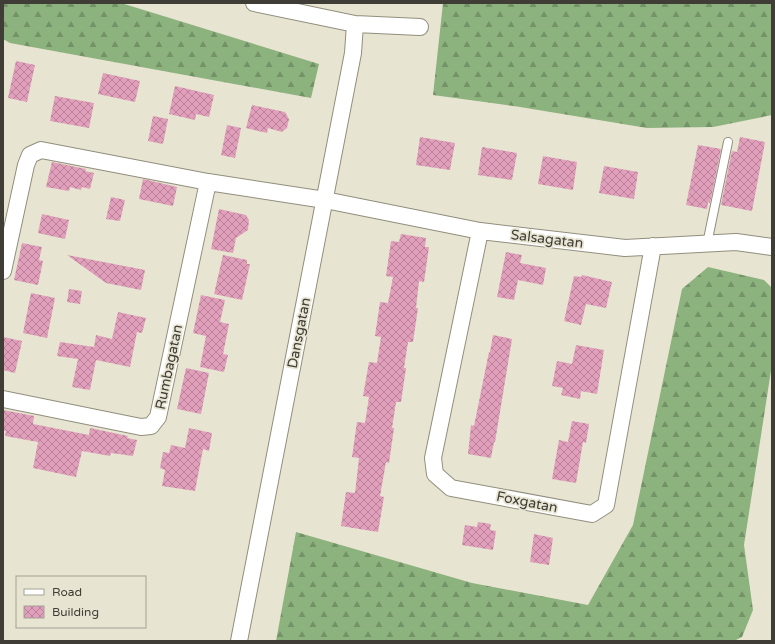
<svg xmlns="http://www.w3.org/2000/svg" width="775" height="644" font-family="'Varela Round',sans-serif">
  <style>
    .forest { fill: url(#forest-firs) }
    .building { fill: url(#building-cross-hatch) }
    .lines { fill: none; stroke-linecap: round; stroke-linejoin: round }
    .lane-casing { stroke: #928e7d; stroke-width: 10 }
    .street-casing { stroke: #928e7d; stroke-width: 18 }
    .lane { stroke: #fff; stroke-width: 8 }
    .street { stroke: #fff; stroke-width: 16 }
    .labels { text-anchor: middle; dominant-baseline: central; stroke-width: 3.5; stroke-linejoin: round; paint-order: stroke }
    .street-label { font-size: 14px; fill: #3f3d36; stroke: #e8e4d2 }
  </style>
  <defs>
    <pattern id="forest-firs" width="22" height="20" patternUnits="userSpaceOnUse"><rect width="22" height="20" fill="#8cb27d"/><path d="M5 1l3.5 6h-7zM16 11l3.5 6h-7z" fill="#749267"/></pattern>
    <pattern id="building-cross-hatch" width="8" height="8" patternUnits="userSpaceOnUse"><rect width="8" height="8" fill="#e19fbb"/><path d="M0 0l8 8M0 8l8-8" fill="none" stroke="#b88399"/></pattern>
  </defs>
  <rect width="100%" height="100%" fill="#e8e4d2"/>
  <path class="forest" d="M3 3H121L319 64 311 98 10 43 3 39Z
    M443 3H772V115L713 127 647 128 520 107 433 95Z
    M708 267 764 280 772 288V364L744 545 753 610 742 637 734 641H276L296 532 472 583 588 605 633 525 682 289Z"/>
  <path class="building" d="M16 61 35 65 27 102 8 98Z
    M103 73 140 81 135 102 98 94Z
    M175 86 214 95 209 117 196 114 195 120 169 114Z
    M55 96 94 103 89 128 50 121Z
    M252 105 285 112 289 119 287 128 282 132 268 128 267 133 246 128Z
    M153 116 168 119 163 144 148 141Z
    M227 125 241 128 235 158 221 155Z
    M420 137 455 143 450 170 416 165Z
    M740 137 765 142 752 211 721 205 732 151 737 152Z
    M698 145 721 149 710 203 708 202 707 209 686 205Z
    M482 147 517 153 512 180 478 175Z
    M543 156 577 162 573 190 538 184Z
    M52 162 86 169 85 171 94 173 90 189 82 187 81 190 70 187 69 191 46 187Z
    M604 166 638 172 634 199 599 193Z
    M143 179 177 187 173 206 139 199Z
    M111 197 125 200 120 221 106 219Z
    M219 209 246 215 249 220 248 230 236 238 233 253 211 249Z
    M42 214 69 220 65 239 38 233Z
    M401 234 426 238 425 247H429L424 282 419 281 416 308H418L413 342H408L404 368H406L401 402H396L392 428H394L389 463 386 462 380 496 384 497 378 532 341 526 346 492 355 493 359 458 352 457 357 422 365 423 369 397 363 396 369 362 377 363 381 337 375 336 380 302 388 303 393 277 386 276 391 241 399 242Z
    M22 243 42 247 39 260 43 261 38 285 14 280Z
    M506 252 522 255 520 263 546 268 543 285 518 280 514 300 497 297Z
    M67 255 145 270 141 290 106 283Z
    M223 255 247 260V264H250L242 300 214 294Z
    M582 275 612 282 606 308 586 304 581 325 564 321 574 276 581 277Z
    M69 289 82 291 80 304 67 302Z
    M31 293 55 298 47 338 23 333Z
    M201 295 225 300 220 322 229 324 223 354 228 355 224 372 200 367 206 336 193 333Z
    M118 312 146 318 142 333 137 332 130 367 96 360 90 390 72 387 78 359 57 356 60 342 94 347 96 335 112 339Z
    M493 335 512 339 495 442H494L491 458 468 454 471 425 474 426 489 352H490Z
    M3 337 22 341 15 373 3 370Z
    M576 345 604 350 597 394 581 391 580 399 561 395 563 388 552 386 557 361 572 364Z
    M186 368 209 373 201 414 177 409Z
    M3 410 34 416 33 424 89 435 90 428 128 436 127 438 137 440 133 456 111 453 110 456 82 451 76 477 33 468 38 442 5 436 6 431H3Z
    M572 421 589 424 586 443 583 442 576 483 552 479 559 440 568 442Z
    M189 428 212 433 209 451 203 449 195 491 162 486 165 470 160 468 163 452 169 453 171 445 185 448Z
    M478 522 491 524 490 530 496 531 493 550 462 545 465 525 477 527Z
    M534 534 553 538 549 565 530 562Z"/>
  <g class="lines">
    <g class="lane-casing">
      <path id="lane" d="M707 244 728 142"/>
    </g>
    <g class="street-casing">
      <path id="street" d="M254 3 355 24 420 27
        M480 231 433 458 435 474 451 488 592 514 606 505 653 246
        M3 271 26 165 30 155 41 150 208 182 325 200 480 231 625 248 736 242 772 247
        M3 399 141 427 151 426 158 417 208 182
        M239 641 353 53 355 24"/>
    </g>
    <use href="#lane" class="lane"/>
    <use href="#street" class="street"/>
  </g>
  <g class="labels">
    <g class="street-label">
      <text transform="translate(547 239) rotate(7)">Salsagatan</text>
      <text transform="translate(299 333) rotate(-79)">Dansgatan</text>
      <text transform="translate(169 367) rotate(-78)">Rumbagatan</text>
      <text transform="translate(527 502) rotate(11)">Foxgatan</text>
    </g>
  </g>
  <rect width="775" height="644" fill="none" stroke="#3f3d36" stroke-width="8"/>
  <rect x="16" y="576" width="130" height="52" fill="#e8e4d2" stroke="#a4a194"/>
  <rect x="24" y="589" width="20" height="6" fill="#ffffff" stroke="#a4a194"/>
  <text x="52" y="596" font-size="12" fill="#3f3d36">Road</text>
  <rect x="24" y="606" width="20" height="12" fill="url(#building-cross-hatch)" stroke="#a4a194"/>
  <text x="52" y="616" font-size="12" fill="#3f3d36">Building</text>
</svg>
